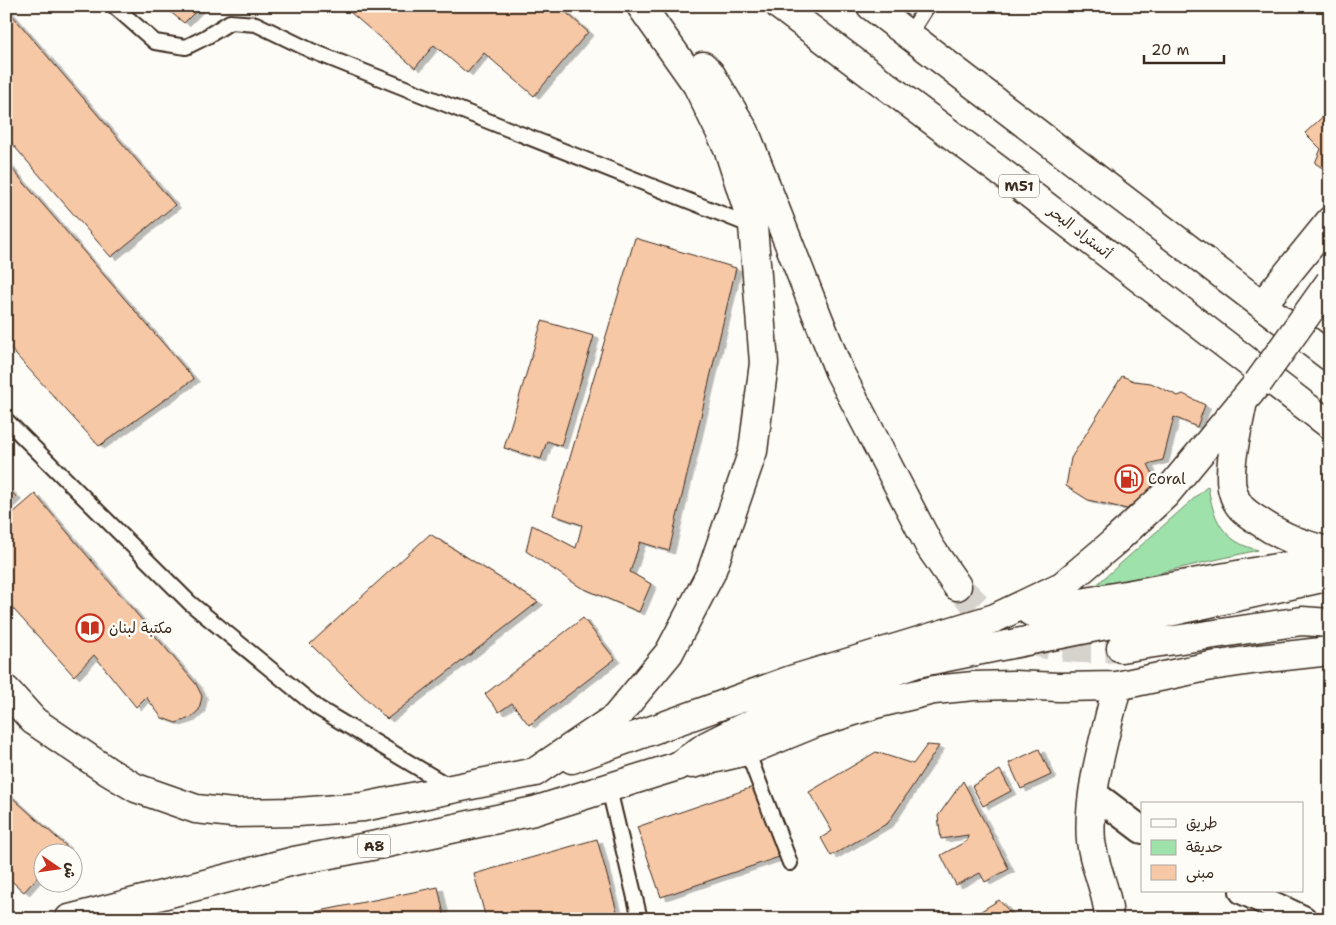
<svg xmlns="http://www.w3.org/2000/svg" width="1336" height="925" font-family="'Shantell Sans','Playpen Sans Arabic',sans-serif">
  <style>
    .green { fill: #9fe1ab; stroke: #6d8664 }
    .building { fill: #f7c8a6; stroke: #3b2a1e; filter: url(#shadow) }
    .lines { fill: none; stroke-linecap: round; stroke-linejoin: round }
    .motorway-tunnel { stroke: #d6d2cc; stroke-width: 28; stroke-dasharray: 28 14; stroke-linecap: butt }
    .service-casing { stroke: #3b2a1e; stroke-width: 18 }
    .minor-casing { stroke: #3b2a1e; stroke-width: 30 }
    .tertiary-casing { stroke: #3b2a1e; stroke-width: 31 }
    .secondary-casing { stroke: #3b2a1e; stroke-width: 31 }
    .trunk-casing { stroke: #3b2a1e; stroke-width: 31 }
    .motorway-casing { stroke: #3b2a1e; stroke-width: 31 }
    .service { stroke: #fdfcf7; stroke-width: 14 }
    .minor { stroke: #fdfcf7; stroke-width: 26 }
    .tertiary { stroke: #fdfcf7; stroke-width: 28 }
    .secondary { stroke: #fdfcf7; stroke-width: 28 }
    .trunk { stroke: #fdfcf7; stroke-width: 28 }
    .motorway { stroke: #fdfcf7; stroke-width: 28 }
    .motorway-bridge-casing { stroke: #3b2a1e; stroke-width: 31; stroke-linecap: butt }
    .motorway-bridge { stroke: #fdfcf7; stroke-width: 28 }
    .labels { text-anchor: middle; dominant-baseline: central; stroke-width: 5; stroke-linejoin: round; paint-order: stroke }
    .shield { fill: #fdfcf7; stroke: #75695f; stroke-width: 1 }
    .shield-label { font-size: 14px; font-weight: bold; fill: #3b2a1e }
    .street-label { font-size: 15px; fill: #3b2a1e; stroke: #fdfcf7 }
    .poi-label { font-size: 15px; fill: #3b2a1e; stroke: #fdfcf7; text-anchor: start }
  </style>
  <defs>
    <filter id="shadow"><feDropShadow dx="5.5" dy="3" stdDeviation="0" flood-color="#0004"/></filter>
  </defs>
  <rect width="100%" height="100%" fill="#fdfcf7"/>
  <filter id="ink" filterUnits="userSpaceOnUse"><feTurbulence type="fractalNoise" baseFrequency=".02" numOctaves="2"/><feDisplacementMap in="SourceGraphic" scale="10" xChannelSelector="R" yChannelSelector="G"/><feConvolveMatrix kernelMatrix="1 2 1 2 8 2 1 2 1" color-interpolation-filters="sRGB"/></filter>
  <g filter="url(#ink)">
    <path class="green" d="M1208 486C1213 519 1223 542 1258 550L1093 588Z"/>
    <path class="building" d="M163 6H201L184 23Z
      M343 6H559L588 32 534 96 484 53 467 73 434 45 415 68Z
      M6 8 175 205 111 257 6 137Z
      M1330 110V173L1315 163 1321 149 1305 133Z
      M6 162 194 379 99 446 6 344Z
      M635 238 736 268 669 551 640 542 630 572 651 584 639 612 580 587 526 551 532 525 576 548 582 525 553 515Z
      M542 321 594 336 561 446 547 441 541 459 504 448Z
      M1122 376 1134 381 1151 383 1178 396 1183 394 1205 405 1197 427 1174 417 1163 460 1148 464 1157 483 1127 509 1088 500 1066 486 1071 458Z
      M6 486 16 497 6 506Z
      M35 494 196 684 202 696 199 710 190 718 176 723 162 718 146 697 136 707 94 655 74 676 6 601V519Z
      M430 534 538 602 387 719 310 644Z
      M583 618 615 659 529 725 512 703 499 712 485 694Z
      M927 745 939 746 888 823 831 856 821 838 832 831 809 792 876 752 913 764Z
      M1039 749 1051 775 1021 789 1009 763Z
      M1000 770 1011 791 983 806 972 786Z
      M963 781 1009 869 985 882 980 873 956 885 941 855 967 841 968 835 941 839 938 816Z
      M756 786 779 857 661 897 637 827Z
      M6 792 66 846 60 852H42V872L24 892 6 876Z
      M597 839 619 919H486L474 874Z
      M438 887 445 919H306L305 914Z
      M999 900 1016 919H968Z"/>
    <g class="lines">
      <path class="motorway-tunnel" d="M957 586C972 600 986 616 1002 627 1036 650 1082 651 1121 648"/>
      <g class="service-casing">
        <path id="service" d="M114 6 155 42 186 47 206 37 230 22 256 24 312 51 752 226
          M909 35 927 6
          M6 420 190 603 318 708 450 787
          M747 751 790 863
          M609 789 640 919"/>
      </g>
      <g class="minor-casing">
        <path id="minor" d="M1093 793 1142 830
          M1243 891 1303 919"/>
      </g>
      <g class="tertiary-casing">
        <path id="tertiary" d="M1109 919C1108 891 1094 868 1091 841 1087 792 1106 734 1117 686"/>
      </g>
      <g class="secondary-casing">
        <path id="secondary" d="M1262 305 1330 221"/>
      </g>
      <g class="trunk-casing">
        <path id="trunk" d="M6 690 34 721 109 772 136 788 196 809 233 813 298 812 363 807 535 772
          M69 919 294 861 382 844 534 811 678 766"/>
      </g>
      <g class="motorway-casing">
        <path id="motorway" d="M780 6 1013 181 1330 425
          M871 6 1330 357
          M703 66 710 73 745 132 839 371 930 547 957 586
          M1243 401C1239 425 1226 470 1233 492 1237 507 1245 512 1257 520 1283 538 1300 543 1330 552
          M1031 612 1321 560
          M1121 648 1302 621 1330 623
          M572 759 791 680 995 618 1062 586 1113 543 1165 495 1258 383
          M692 764 747 751 813 724 876 704 934 690 974 686 1014 685 1059 687 1117 686 1211 666 1259 659 1330 651
          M678 766 708 745 740 729 805 702 917 663 1156 615 1317 579 1330 574
          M535 772 616 717 669 653 711 573 753 451 764 363 753 226 728 148 697 85 641 6"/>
      </g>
      <use href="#service" class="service"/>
      <use href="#minor" class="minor"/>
      <use href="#tertiary" class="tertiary"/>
      <use href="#secondary" class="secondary"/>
      <use href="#trunk" class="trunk"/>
      <use href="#motorway" class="motorway"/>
      <g class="motorway-bridge-casing">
        <path id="motorway-bridge" d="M1258 383 1330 282"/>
      </g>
      <use href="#motorway-bridge" class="motorway-bridge"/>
    </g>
  </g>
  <defs>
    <g id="fuel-ring" transform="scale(1.4375)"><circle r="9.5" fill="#fdfcf7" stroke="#c8321e" stroke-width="1.5"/><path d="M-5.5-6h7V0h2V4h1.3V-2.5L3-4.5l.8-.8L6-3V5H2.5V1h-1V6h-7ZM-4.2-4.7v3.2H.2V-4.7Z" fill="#c8321e"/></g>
    <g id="library-ring" transform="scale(1.4375)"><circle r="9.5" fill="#fdfcf7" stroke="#c8321e" stroke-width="1.5"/><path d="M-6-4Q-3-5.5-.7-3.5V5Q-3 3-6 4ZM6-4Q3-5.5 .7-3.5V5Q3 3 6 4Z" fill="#c8321e"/></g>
  </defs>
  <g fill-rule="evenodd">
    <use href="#fuel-ring" x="1129" y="479"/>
    <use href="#library-ring" x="90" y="628"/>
  </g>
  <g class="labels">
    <g class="shield">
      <rect x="999" y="174.5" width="40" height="23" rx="4"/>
      <rect x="358" y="834.5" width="32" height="23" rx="4"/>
    </g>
    <g class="shield-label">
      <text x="1019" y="186">M51</text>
      <text x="374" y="846">A8</text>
    </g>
    <g class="street-label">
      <text transform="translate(1080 232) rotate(38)">أتستراد البحر</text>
    </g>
    <g class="poi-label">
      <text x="1148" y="479">Coral</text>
      <text x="109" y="628">مكتبة لبنان</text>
    </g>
  </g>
  <rect width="1336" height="925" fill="none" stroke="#fdfcf7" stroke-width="25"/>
  <rect x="12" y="12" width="1311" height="900" fill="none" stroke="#3b2a1e" stroke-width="2" filter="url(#ink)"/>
  <rect x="1141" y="802" width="162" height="90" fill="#fdfcf7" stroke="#afa8a0"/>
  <rect x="1151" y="819" width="25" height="8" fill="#fdfcf7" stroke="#afa8a0"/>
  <text x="1186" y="828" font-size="15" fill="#3b2a1e">طريق</text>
  <rect x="1151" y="840" width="25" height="15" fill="#9fe1ab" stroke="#afa8a0"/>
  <text x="1186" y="852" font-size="15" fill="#3b2a1e">حديقة</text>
  <rect x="1151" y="865" width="25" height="15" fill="#f7c8a6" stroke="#afa8a0"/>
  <text x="1186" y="878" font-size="15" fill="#3b2a1e">مبنى</text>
  <g transform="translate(58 868) rotate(103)"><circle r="24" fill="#fdfcf7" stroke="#afa8a0"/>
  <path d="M0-4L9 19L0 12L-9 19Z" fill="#c8321e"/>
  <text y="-8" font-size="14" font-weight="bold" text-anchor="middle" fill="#3b2a1e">ش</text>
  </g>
  <path d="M1144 55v8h80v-8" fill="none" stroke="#3b2a1e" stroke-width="2.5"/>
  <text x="1151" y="55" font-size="15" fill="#3b2a1e" stroke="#fdfcf7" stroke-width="4" paint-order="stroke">20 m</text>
</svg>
